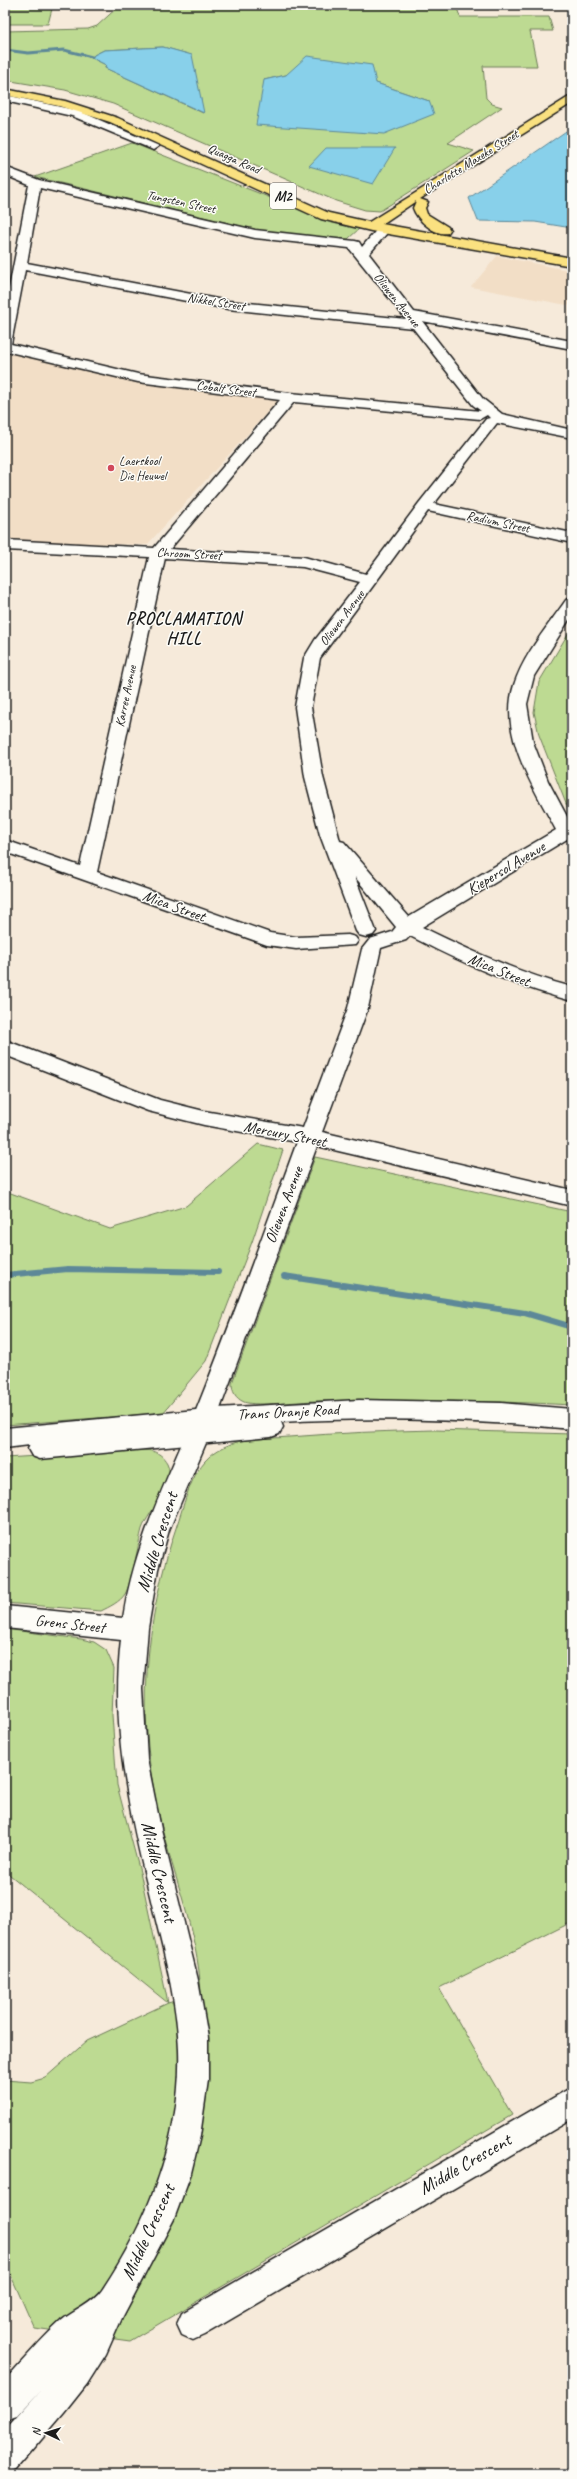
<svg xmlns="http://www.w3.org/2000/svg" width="577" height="2479" font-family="Caveat,sans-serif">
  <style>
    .built { fill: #f2dec6 }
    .green { fill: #bdda92; stroke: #6c7b57; fill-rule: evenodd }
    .water { fill: #88d0ea; stroke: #5d8898 }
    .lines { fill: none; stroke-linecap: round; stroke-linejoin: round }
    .stream-far1 { stroke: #5d8898; stroke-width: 3 }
    .stream { stroke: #5d8898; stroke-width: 6 }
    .street-casing { stroke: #1c1c1c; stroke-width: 3 }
    .secondary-casing { stroke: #1c1c1c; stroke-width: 3 }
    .primary-casing { stroke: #1c1c1c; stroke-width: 3 }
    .street { fill: #fdfcf7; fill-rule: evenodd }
    .secondary { fill: #fdfcf7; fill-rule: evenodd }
    .primary { fill: #fae180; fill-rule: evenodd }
    .poi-dot { fill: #d1495b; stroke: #fdfcf7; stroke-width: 1.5 }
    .labels { text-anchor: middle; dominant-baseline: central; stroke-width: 3; stroke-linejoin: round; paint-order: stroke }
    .far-street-label { font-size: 13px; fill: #1c1c1c; stroke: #fdfcf7 }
    .far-poi-label { font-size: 13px; fill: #1c1c1c; stroke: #fdfcf7; text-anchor: start }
    .shield { fill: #fdfcf7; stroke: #605f5e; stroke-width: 1 }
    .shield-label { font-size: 15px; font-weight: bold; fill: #1c1c1c }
    .street-label { font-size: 16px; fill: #1c1c1c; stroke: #fdfcf7 }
    .far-district-label { font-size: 17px; font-weight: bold; letter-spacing: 1px; fill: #1c1c1c; stroke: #fdfcf7 }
    .near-street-label { font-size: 19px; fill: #1c1c1c; stroke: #fdfcf7 }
  </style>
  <rect width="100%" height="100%" fill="#f6eada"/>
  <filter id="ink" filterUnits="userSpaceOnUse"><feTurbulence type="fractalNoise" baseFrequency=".025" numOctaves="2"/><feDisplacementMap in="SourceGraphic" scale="8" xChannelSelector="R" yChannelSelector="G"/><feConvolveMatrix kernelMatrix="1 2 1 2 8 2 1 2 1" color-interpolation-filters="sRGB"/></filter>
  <g filter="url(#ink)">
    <path class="built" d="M497 256 572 271V306L471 287Z
      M5 351 130 379 282 396 147 545 5 541Z"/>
    <path class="green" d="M5 5H53L48 24H5Z
      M120 5H456L460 17H549L553 31H530L537 66H483L486 98 492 104 502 107 448 143 474 151 380 211 365 210 336 201 113 104 65 90 5 80V31L88 29 97 26ZM163 47 191 55 203 113 105 68 106 65 92 58 94 55 104 50ZM286 75 376 83 429 101 264 80Z
      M132 143 329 221 360 228 348 239 319 238 257 230 35 177Z
      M572 627V819L539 735 534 712 539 682Z
      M258 1144 283 1150 252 1242 206 1361 163 1413 5 1425V1191L110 1229 186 1206Z
      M315 1157 572 1212V1405C487 1400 402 1401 316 1401 300 1401 257 1407 244 1402 235 1398 232 1391 232 1383Z
      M435 1430 572 1434V1922L439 1988 512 2115 130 2341 34 2328 5 2262V2080L31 2082 45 2078 87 2041 168 2003 5 1871V1629L81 1639 94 1642 106 1650 114 1668 112 1715 117 1785 141 1876 168 2003 201 1993C198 1934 174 1878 160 1820 136 1721 144 1621 177 1525 187 1496 193 1461 224 1447 243 1437 268 1439 289 1437 338 1433 387 1431 435 1430Z
      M133 1450C148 1450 159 1449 167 1463 178 1485 149 1509 142 1529 138 1544 132 1583 125 1594 120 1602 109 1607 101 1611L5 1603V1458Z"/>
    <path class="water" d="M163 47 192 55 204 113 105 68 106 65 92 58 94 55 104 50Z
      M307 56 372 65 376 83 429 101 434 114 384 134 256 125 264 80 286 75Z
      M572 127V228L535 222 478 221 469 198Z
      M326 148H395L373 184 309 166Z"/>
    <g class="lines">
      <path class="stream-far1" d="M5 50 28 53 64 50 92 57"/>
      <path class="stream" d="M5 1275 68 1269 218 1272
        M284 1276 525 1313 572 1327"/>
      <g class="street-casing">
        <path id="street" d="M5 95 79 111 159 146 153 150 149 148 72 116 5 101Z
          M5 167 39 180 255 230 355 241 359 242 362 247 379 227H387L389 230 387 233 369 254 414 312 572 341V349L422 321 483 399 502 414 572 430V438L497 423 434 504 572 533V543L428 511 320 658 311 707 323 777 340 841 344 842 409 917 556 830C534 788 498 734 514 685 524 654 548 626 566 600L572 598V615L534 676 527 704 533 742 548 781 572 826V836L422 927C471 951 519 973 572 987V1001C512 985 464 964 410 936L406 940 381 948 368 1008 322 1132 572 1190V1206L317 1146 217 1417 169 1530 158 1569 148 1628 143 1689 147 1759 161 1829 198 1980 208 2038V2080L200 2136 191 2173 174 2219 122 2318 106 2354 87 2384 64 2413 17 2468 5 2473V2430L41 2390 17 2416 5 2420V2380C23 2361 41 2339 61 2321 73 2311 93 2303 102 2290 149 2220 182 2135 179 2050 177 1997 161 1943 149 1892 128 1808 111 1726 121 1640L5 1628V1606L123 1618C134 1546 165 1484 193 1418 230 1327 263 1234 297 1142L204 1125 148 1111 5 1055V1040L160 1100 204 1111 303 1128 348 1008 362 949 370 939 392 932 396 927 355 877 376 931 373 935 366 937 359 935 356 931 320 835 305 777 295 707 304 658 315 640 360 582 303 567 165 558 97 872 270 933 296 937 348 935 355 937 358 941 355 945 296 949 267 945 5 852V840L80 866 149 557 5 550V540L154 548 280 400 138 382 5 351V309L29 185 5 175ZM40 188 255 238 349 248 406 319 228 301 27 263ZM25 270 228 309 413 328 473 405 481 411 290 393 138 374 11 344ZM294 402 480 419 487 415 490 418 486 419 419 503 366 574 304 557 170 549Z
          M572 2087V2119L204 2335 193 2340 182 2335 177 2324 182 2313Z"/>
      </g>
      <g class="secondary-casing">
        <path id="secondary" d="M359 1400 501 1403 572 1409V1429C475 1420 378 1416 281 1422L283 1427 279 1434 271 1437 40 1459 32 1456 28 1449 30 1445 5 1448V1428L217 1408Z"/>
      </g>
      <g class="primary-casing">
        <path id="primary" d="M5 89 65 101 118 118 329 213 369 222 572 95V103L420 199 428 202 425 208 427 214 448 227 450 230 448 233C435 236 417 220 413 208L416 201 382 224 572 258V266L371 231 321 219 110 122 59 106 5 95Z"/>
      </g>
      <use href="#street" class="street"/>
      <use href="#secondary" class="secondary"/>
      <use href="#primary" class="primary"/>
    </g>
  </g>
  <circle class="poi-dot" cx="111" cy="468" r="4"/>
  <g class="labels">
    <g class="far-street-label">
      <text transform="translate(234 159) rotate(24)">Quagga Road</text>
      <text transform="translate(471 162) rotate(-32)">Charlotte Maxeke Street</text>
      <text transform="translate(181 202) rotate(12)">Tungsten Street</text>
      <text transform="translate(397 300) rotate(51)">Oliewen Avenue</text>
      <text transform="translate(216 302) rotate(9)">Nikkel Street</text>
      <text transform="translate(226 389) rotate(7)">Cobalt Street</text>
      <text transform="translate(498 522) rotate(12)">Radium Street</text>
      <text transform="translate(189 554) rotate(3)">Chroom Street</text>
      <text transform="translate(342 618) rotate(-53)">Oliewen Avenue</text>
      <text transform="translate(126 696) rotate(-78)">Karree Avenue</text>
    </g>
    <g class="far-poi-label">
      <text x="119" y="461">Laerskool<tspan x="119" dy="15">Die Heuwel</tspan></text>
    </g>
    <rect class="shield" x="270" y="183" width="26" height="26" rx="3"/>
    <g class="shield-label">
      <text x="283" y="196">M2</text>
    </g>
    <g class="street-label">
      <text transform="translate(506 868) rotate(-31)">Kiepersol Avenue</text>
      <text transform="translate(174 906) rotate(20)">Mica Street</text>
      <text transform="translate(499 970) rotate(22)">Mica Street</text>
      <text transform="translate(285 1134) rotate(11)">Mercury Street</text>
      <text transform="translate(284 1205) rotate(-69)">Oliewen Avenue</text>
      <text transform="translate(288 1412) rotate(-3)">Trans Oranje Road</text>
      <text transform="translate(70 1624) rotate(6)">Grens Street</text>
    </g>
    <g class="far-district-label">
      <text x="184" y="618">PROCLAMATION<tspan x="184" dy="20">HILL</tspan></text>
    </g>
    <g class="near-street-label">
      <text transform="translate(157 1542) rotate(-73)">Middle Crescent</text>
      <text transform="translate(159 1872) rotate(77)">Middle Crescent</text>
      <text transform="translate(465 2164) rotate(-30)">Middle Crescent</text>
      <text transform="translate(148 2232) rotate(-65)">Middle Crescent</text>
    </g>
  </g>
  <rect width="577" height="2479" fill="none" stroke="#fdfcf7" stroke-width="20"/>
  <rect x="10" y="10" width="557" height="2459" fill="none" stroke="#1c1c1c" stroke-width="1.5" filter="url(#ink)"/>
  <g transform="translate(46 2433) rotate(274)" stroke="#fdfcf7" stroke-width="3" paint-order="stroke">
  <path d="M0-3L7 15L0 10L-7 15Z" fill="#1c1c1c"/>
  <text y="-6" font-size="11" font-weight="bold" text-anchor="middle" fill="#1c1c1c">N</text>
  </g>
</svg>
